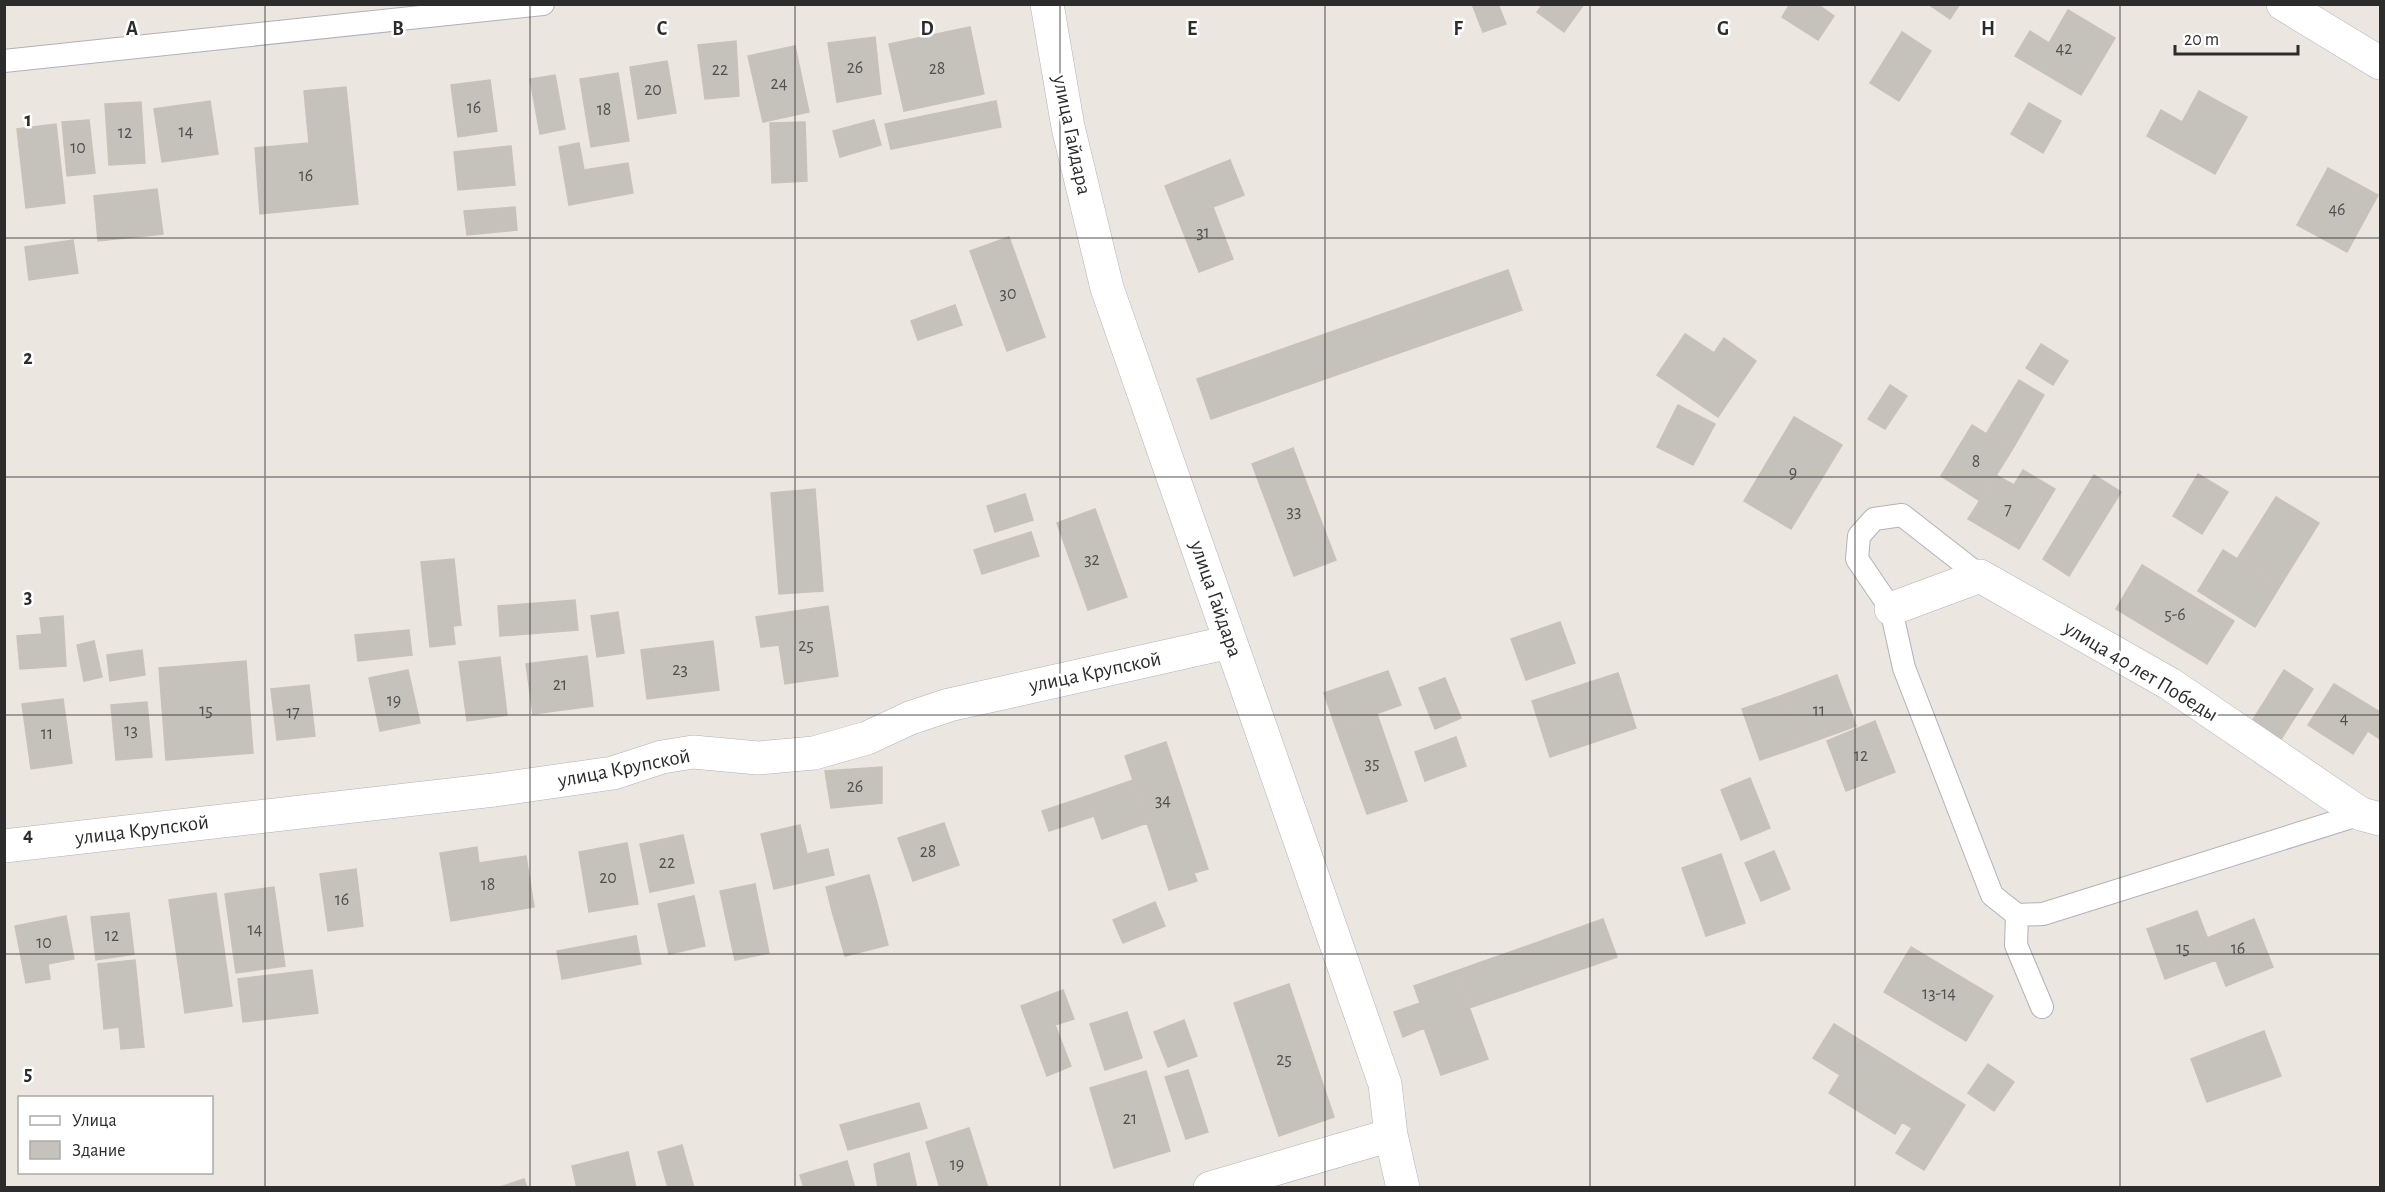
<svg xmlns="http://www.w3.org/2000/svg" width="2385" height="1192" font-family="'Alegreya Sans',sans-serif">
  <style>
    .building { fill: #c5c1bb; stroke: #c8c2b9; stroke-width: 1.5 }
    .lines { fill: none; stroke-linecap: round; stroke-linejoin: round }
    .lane-casing { stroke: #b0b2bb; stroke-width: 24 }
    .street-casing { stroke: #b0b2bb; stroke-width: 34 }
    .lane { stroke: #fff; stroke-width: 22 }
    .street { stroke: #fff; stroke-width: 33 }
    .grid { fill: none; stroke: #2c2c2c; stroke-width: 1.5; stroke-opacity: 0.55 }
    .labels { text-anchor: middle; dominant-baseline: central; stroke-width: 5; stroke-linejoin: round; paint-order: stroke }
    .number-label { font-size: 18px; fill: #525150 }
    .street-label { font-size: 21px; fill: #2c2c2c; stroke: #fff }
    .grid-label { font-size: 20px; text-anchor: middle; font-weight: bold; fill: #2c2c2c; stroke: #fff; stroke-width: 5; stroke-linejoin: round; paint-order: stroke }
  </style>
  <rect width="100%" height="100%" fill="#ece6e0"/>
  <path class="building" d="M1472 4H1498L1506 24 1483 32Z
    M1543 4H1584L1564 32 1537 12Z
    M1790 4H1817L1834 16 1818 40 1782 17Z
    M1928 4H1960L1950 19Z
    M2068 10 2115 38 2081 95 2015 56 2030 31 2049 43Z
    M970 27 984 94 904 111 889 44Z
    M1902 32 1931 51 1899 101 1870 83Z
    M875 37 881 94 837 102 828 43Z
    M736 41 739 96 705 99 698 45Z
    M795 46 809 112 763 122 748 56Z
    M667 61 676 113 638 119 630 67Z
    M618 73 629 141 591 147 580 79Z
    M555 75 565 129 540 134 530 79Z
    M490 80 497 131 458 137 451 85Z
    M346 87 358 204 260 214 255 148 309 143 304 91Z
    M2199 91 2247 117 2215 174 2147 136 2161 110 2182 122Z
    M210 101 218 154 162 162 154 109Z
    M996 101 1001 127 891 149 885 124Z
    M141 102 145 163 109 165 105 104Z
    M2029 103 2061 121 2043 153 2011 134Z
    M89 120 95 173 67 176 62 122Z
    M874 120 881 145 840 157 833 131Z
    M805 122 807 181 772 183 770 123Z
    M56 124 65 203 26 208 17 129Z
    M579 143 584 170 628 163 633 193 569 205 559 147Z
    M511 146 515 185 458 190 454 152Z
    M1230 160 1244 195 1213 207 1233 259 1199 272 1165 186Z
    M2328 168 2378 195 2347 252 2297 225Z
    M157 189 163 234 98 241 94 196Z
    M515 207 517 230 467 235 464 211Z
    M1009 237 1045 337 1007 351 970 251Z
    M73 240 78 273 29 280 25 247Z
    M1508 270 1522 310 1211 419 1197 379Z
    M955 305 962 325 918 340 911 321Z
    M1685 334 1714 353 1724 338 1756 361 1718 417 1657 375Z
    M2041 344 2068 361 2053 385 2026 368Z
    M2019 380 2044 395 2012 450 1986 434Z
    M1890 385 1907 396 1885 429 1868 419Z
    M1678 405 1715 424 1693 465 1657 447Z
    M1794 417 1842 445 1791 529 1744 501Z
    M1972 425 2012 450 1980 501 1941 476Z
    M1293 448 1336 560 1294 576 1252 464Z
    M2023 470 2055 489 2019 549 1968 519 1996 475 2014 485Z
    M2198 474 2228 492 2202 534 2173 516Z
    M2094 475 2121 492 2069 576 2043 559Z
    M815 489 823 591 779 594 771 493Z
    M1025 494 1033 520 995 532 987 506Z
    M2276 497 2319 523 2280 586 2237 559Z
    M1095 509 1127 597 1088 610 1057 523Z
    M1031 532 1039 556 982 574 974 550Z
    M2223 550 2280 586 2255 627 2198 591Z
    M454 559 461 625 453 626 455 644 430 647 421 562Z
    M2142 565 2234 621 2207 664 2116 609Z
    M575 600 578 630 500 636 498 606Z
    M828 606 838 676 785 684 779 645 761 647 756 617Z
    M618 612 624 653 597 657 591 616Z
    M63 616 66 666 20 669 17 636 42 634 40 618Z
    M1560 622 1575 663 1526 680 1511 639Z
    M409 630 412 655 358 661 355 635Z
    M94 641 102 677 84 681 77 645Z
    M713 641 719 690 647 699 641 650Z
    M142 650 145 675 110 681 107 655Z
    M587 656 593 706 533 714 526 664Z
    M500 657 507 715 467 721 459 662Z
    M246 661 253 753 166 760 159 668Z
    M408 670 420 723 380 731 369 678Z
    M2284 670 2313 689 2278 744 2249 726Z
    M1388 671 1401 705 1336 728 1324 693Z
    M1618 673 1636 728 1550 757 1532 701Z
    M1837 675 1856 726 1801 746 1783 695Z
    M1445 678 1461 718 1435 729 1419 688Z
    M2334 684 2380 712 2353 754 2308 725Z
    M309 685 315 736 277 740 271 689Z
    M1783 695 1801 746 1760 760 1742 709Z
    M63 699 72 763 31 769 22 704Z
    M147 702 152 757 116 760 111 705Z
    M2380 711V739L2368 731Z
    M1377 714 1407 801 1367 814 1336 728Z
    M1875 721 1895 772 1846 791 1827 741Z
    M1456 737 1466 766 1425 781 1415 752Z
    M1166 742 1208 869 1194 873 1197 881 1169 890 1125 756Z
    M882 767V803L831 808 825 771Z
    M1750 778 1770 828 1741 840 1721 790Z
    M1133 780 1147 823 1102 839 1087 796Z
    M1087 796 1094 816 1049 831 1042 811Z
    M944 823 959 865 913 881 898 838Z
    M800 825 807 854 828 849 834 875 774 889 761 834Z
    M683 835 694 883 650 892 640 844Z
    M627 843 638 904 589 912 579 852Z
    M477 847 479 863 526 856 534 907 451 921 440 853Z
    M1774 851 1790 889 1761 901 1745 863Z
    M1721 854 1745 923 1706 936 1682 868Z
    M356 869 363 926 328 931 320 874Z
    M869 875 876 899 832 911 826 887Z
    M755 884 769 953 735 960 720 891Z
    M274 887 285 966 236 973 225 894Z
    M216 893 232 1006 185 1013 169 900Z
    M694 896 705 946 669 954 658 904Z
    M876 899 888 945 845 956 832 911Z
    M1155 902 1165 926 1123 943 1113 920Z
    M2197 911 2216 960 2165 979 2147 929Z
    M129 913 134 954 96 960 91 917Z
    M66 916 74 959 48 964 50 979 26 983 15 926Z
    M1603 919 1617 957 1469 1008 1456 971Z
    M2254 919 2273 967 2226 986 2207 938Z
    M636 936 641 964 562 979 557 951Z
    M1911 947 1993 996 1966 1041 1884 992Z
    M135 960 144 1047 121 1049 119 1027 104 1029 98 964Z
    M312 970 318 1013 243 1022 238 979Z
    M1456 971 1488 1059 1441 1075 1424 1028 1403 1037 1394 1012 1420 1003 1414 986Z
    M1289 984 1334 1117 1279 1136 1234 1003Z
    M1063 990 1074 1019 1055 1025 1071 1066 1047 1076 1021 1006Z
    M1127 1012 1142 1058 1105 1070 1090 1024Z
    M1184 1020 1197 1056 1168 1067 1154 1032Z
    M1834 1024 1965 1105 1924 1170 1896 1153 1912 1128 1902 1122 1895 1134 1829 1093 1840 1075 1813 1058Z
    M2264 1031 2281 1076 2207 1102 2191 1059Z
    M1988 1064 2014 1082 1994 1111 1968 1093Z
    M1188 1070 1208 1132 1186 1139 1165 1077Z
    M1146 1071 1170 1151 1114 1168 1090 1088Z
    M919 1103 927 1128 848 1150 840 1125Z
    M969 1128 988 1188H940L926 1142Z
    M682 1145 694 1188H668L658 1152Z
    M628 1152 636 1188H577L572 1166Z
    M909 1153 917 1188H878L874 1164Z
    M847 1161 855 1188H804L800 1175Z
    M524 1179 527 1188H497Z"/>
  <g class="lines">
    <g class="lane-casing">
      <path id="lane" d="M4 61 543 4
        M1980 576 1902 515 1874 519 1859 536 1857 559 1891 609 1904 668 1992 895 2017 915 2043 914 2361 814
        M2017 915 2016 945 2042 1007"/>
    </g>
    <g class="street-casing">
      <path id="street" d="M1047 4 1068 127 1107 288 1385 1084 1391 1135 1403 1188
        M2283 4 2380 63
        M1891 609 1980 576 2170 684 2361 814 2380 819
        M4 846 494 790 613 773 662 757 693 752 758 758 814 753 867 738 910 718 949 705 1230 642
        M1210 1188 1391 1135"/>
    </g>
    <use href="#lane" class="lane"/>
    <use href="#street" class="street"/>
  </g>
  <path class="grid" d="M265 4V1188M530 4V1188M795 4V1188M1060 4V1188M1325 4V1188M1590 4V1188M1855 4V1188M2120 4V1188M4 238H2380M4 477H2380M4 715H2380M4 954H2380"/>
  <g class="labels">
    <g class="number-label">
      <text x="2064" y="49">42</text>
      <text x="855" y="68">26</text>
      <text x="937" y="69">28</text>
      <text x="720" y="70">22</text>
      <text x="779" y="84">24</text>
      <text x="653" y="90">20</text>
      <text x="474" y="108">16</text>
      <text x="604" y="110">18</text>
      <text x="186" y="132">14</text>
      <text x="125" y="133">12</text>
      <text x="78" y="148">10</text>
      <text x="306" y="176">16</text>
      <text x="2337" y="210">46</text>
      <text x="1203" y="233">31</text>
      <text x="1008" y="294">30</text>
      <text x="1976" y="462">8</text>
      <text x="1793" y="473">9</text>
      <text x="2008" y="510">7</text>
      <text x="1294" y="512">33</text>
      <text x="1092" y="560">32</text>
      <text x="2175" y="615">5-6</text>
      <text x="806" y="646">25</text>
      <text x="680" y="670">23</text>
      <text x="560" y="685">21</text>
      <text x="394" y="701">19</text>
      <text x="206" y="711">15</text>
      <text x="1819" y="711">11</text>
      <text x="293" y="713">17</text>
      <text x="2344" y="719">4</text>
      <text x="131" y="731">13</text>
      <text x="47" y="734">11</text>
      <text x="1861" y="756">12</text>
      <text x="1372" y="764">35</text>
      <text x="855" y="787">26</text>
      <text x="1163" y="801">34</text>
      <text x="928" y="852">28</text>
      <text x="667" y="863">22</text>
      <text x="608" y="878">20</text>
      <text x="488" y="885">18</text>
      <text x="342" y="900">16</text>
      <text x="255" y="930">14</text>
      <text x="112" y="936">12</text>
      <text x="44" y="943">10</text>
      <text x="2183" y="949">15</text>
      <text x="2238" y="949">16</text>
      <text x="1939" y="994">13-14</text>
      <text x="1284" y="1060">25</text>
      <text x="1130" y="1119">21</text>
      <text x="957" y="1165">19</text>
    </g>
    <g class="street-label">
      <text transform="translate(1072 135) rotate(78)">улица Гайдара</text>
      <text transform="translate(1216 599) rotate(71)">улица Гайдара</text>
      <text transform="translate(2141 671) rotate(31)">улица 40 лет Победы</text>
      <text transform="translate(1095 672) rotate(-12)">улица Крупской</text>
      <text transform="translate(624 768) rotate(-11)">улица Крупской</text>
      <text transform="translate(142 830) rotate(-7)">улица Крупской</text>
    </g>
  </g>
  <g class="grid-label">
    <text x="132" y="35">A</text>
    <text x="398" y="35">B</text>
    <text x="662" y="35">C</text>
    <text x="927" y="35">D</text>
    <text x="1192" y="35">E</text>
    <text x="1458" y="35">F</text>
    <text x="1723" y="35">G</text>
    <text x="1988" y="35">H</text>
    <text x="28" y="126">1</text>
    <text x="28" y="364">2</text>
    <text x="28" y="603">3</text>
    <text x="28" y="841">4</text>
    <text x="28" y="1080">5</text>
  </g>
  <rect width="2385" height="1192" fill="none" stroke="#2c2c2c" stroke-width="12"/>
  <rect x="18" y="1096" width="195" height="78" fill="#ffffff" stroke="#ababab" stroke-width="1.5"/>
  <rect x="30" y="1116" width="30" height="9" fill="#ffffff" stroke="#ababab" stroke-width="1.5"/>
  <text x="72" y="1126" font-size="18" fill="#2c2c2c">Улица</text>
  <rect x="30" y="1141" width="30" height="18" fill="#c5c1bb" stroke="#ababab" stroke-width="1.5"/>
  <text x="72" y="1156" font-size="18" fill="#2c2c2c">Здание</text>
  <path d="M2175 45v9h123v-9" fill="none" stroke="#2c2c2c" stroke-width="3"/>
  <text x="2184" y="45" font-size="18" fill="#2c2c2c" stroke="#ffffff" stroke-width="4.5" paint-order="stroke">20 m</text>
</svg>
